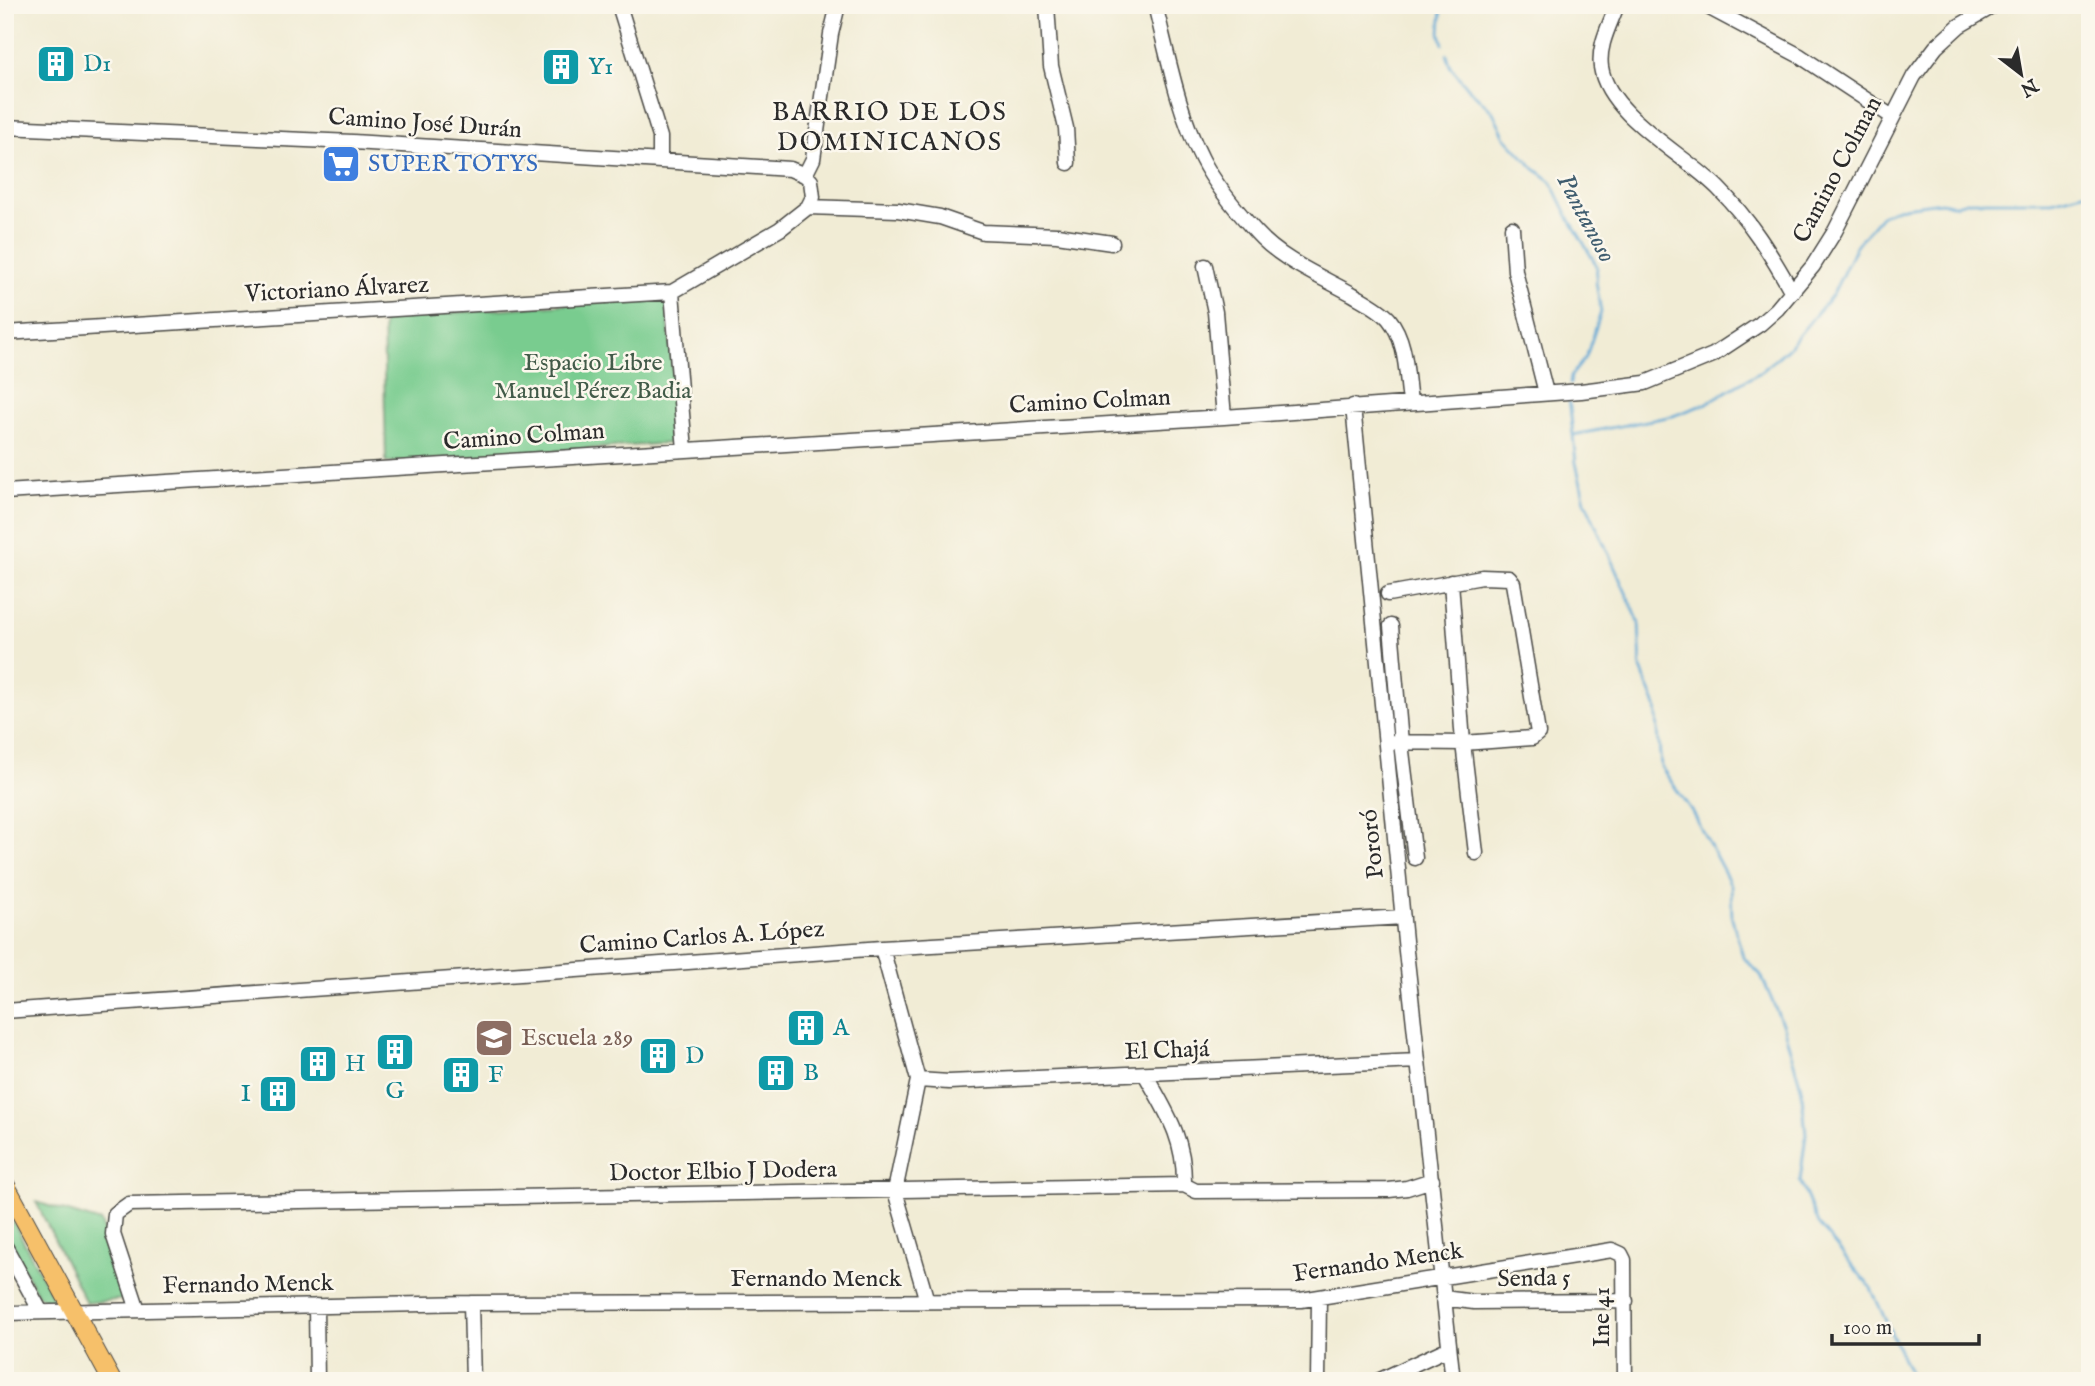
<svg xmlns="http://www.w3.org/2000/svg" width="2095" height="1386" font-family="'IM FELL English',serif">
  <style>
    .green { fill: #79cc8f; stroke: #527c5d; stroke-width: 2 }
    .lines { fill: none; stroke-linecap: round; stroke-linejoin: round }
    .stream { stroke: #5ea7d5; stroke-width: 2.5 }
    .minor-casing { stroke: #494844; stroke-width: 17 }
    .major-casing { stroke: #494844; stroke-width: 20 }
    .minor { stroke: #fff; stroke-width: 14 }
    .major { stroke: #f6c06b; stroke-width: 18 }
    .labels { text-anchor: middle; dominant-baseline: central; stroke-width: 5; stroke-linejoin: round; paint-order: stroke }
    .culture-label { font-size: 24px; fill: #0d838f; stroke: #fbf7ec; text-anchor: start }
    .street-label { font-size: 24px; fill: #2b2b2b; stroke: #fbf7ec }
    .shop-label { font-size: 24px; fill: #366cbe; stroke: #fbf7ec; text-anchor: start }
    .park-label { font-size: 24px; fill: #425b49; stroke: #fbf7ec }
    .education-label { font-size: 24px; fill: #785e54; stroke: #fbf7ec; text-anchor: start }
    .neighbourhood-label { font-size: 26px; letter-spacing: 2px; fill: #2b2b2b; stroke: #fbf7ec }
    .water-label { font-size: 26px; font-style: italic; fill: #3f5d6f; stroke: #fbf7ec }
  </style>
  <rect width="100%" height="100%" fill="#fbf7ec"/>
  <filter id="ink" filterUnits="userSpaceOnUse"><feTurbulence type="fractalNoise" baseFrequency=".0143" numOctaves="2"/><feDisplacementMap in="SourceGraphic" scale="14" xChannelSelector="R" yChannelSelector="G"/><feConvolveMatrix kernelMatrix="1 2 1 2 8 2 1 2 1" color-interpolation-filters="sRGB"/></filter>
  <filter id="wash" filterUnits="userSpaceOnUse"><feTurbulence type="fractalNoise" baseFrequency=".00686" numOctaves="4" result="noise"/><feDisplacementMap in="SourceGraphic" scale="28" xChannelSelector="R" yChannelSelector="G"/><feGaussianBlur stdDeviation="1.57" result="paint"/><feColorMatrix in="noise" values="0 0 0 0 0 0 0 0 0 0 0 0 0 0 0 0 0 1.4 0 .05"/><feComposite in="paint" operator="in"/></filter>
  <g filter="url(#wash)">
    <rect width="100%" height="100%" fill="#f1ecd5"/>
    <path class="green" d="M663 297 667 300 676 423V435L671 443 386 463 383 318Z
      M36 1202 101 1222 127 1299 86 1303Z
      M5 1206 53 1298 50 1303 39 1296 5 1238Z"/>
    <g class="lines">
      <path class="stream" d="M1442 5 1440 33 1443 44
        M1447 54 1450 66 1468 88 1493 112 1505 137 1535 169 1551 181 1570 220 1597 266 1596 282 1601 312 1586 357 1571 376 1570 384
        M1569 398 1576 463 1585 501 1639 622 1641 669 1656 706 1661 767 1691 810 1731 885 1732 918 1743 957 1761 975 1783 1026 1801 1087 1806 1134 1800 1181 1818 1224 1871 1288 1913 1381
        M1573 435 1673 416 1705 404 1762 371 1788 348 1833 294 1857 244 1870 229 1881 216 1897 208 1941 202 1956 205 1970 201H2052L2090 191"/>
    </g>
  </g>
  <g filter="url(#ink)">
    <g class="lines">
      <g class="minor-casing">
        <path id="minor" d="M619 5 660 137V160
          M1047 5 1051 66 1066 128 1068 163
          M1155 5C1168 56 1178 112 1202 159 1215 185 1236 210 1256 232 1282 261 1320 276 1354 295 1366 302 1380 309 1389 319 1407 341 1406 375 1410 401
          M1617 5C1610 25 1598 45 1601 67 1608 115 1684 154 1718 188 1749 219 1771 254 1792 292
          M1704 5 1800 56 1891 116
          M5 127 353 142 790 169 805 175 811 181 813 197 808 207 780 229 672 292 5 333
          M805 175 813 159 831 34 838 5
          M808 207 898 210 940 217 983 232 1057 235 1112 243
          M1512 228 1515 271 1546 393
          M1205 266 1215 312 1224 417
          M672 292 685 450
          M1353 406 1406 951 1453 1381
          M5 492 1224 417 1581 391 1645 383 1713 355 1760 324 1777 309 1813 266 1835 231 1914 76 1936 47 1959 26 1995 5
          M1451 582 1463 743 1476 853
          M1391 626 1401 743 1415 858
          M1386 742 1463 743 1532 738 1538 733 1513 583 1509 578 1482 577 1388 594
          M882 948 918 1080 895 1191 927 1301
          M5 1011 882 948 1403 917
          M1145 1074C1167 1113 1185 1139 1184 1185
          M918 1080 949 1082 1418 1061
          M5 1246 41 1312
          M1443 1298 1474 1302 1626 1301
          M471 1303 473 1381
          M316 1306 317 1381
          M138 1310 113 1234 115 1214 129 1204 1184 1185 1196 1191 1389 1190 1407 1188 1432 1180
          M5 1313 471 1303 1301 1300 1612 1250 1621 1254 1624 1260 1625 1381
          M1318 1381 1319 1299
          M1378 1381 1449 1348"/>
      </g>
      <g class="major-casing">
        <path id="major" d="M5 1184 112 1381"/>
      </g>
      <use href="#minor" class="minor"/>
      <use href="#major" class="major"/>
    </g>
  </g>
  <defs>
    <g id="building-square" transform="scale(2.0125)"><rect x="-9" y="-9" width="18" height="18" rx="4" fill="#0f9aa8" stroke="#fbf7ec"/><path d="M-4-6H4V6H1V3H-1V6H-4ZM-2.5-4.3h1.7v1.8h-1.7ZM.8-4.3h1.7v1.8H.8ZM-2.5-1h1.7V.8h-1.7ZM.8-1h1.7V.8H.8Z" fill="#fff"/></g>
    <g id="supermarket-square" transform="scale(2.0125)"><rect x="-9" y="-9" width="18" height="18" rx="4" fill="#3f7fe0" stroke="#fbf7ec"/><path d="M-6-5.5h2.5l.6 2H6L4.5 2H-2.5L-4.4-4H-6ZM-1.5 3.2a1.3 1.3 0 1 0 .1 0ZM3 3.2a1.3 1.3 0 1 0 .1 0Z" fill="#fff"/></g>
    <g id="school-square" transform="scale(2.0125)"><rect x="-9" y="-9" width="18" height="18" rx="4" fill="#8d6e63" stroke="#fbf7ec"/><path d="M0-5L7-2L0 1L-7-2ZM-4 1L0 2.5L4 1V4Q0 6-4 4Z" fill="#fff"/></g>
  </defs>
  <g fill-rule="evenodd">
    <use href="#building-square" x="56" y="64"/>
    <use href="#building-square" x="561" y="67"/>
    <use href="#supermarket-square" x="341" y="164"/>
    <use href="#building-square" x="806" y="1028"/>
    <use href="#school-square" x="494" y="1038"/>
    <use href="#building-square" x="395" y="1052"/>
    <use href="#building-square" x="658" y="1056"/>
    <use href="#building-square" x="318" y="1064"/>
    <use href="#building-square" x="776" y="1073"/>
    <use href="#building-square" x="461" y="1075"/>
    <use href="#building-square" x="278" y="1094"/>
  </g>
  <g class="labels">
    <g class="culture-label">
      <text x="83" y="64">D1</text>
      <text x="588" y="67">Y1</text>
      <text x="833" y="1028">A</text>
      <text x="685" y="1056">D</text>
      <text x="345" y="1064">H</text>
      <text x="803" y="1073">B</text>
      <text x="488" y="1075">F</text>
      <text x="395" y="1091" text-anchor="middle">G</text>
      <text x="251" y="1094" text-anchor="end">I</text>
    </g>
    <g class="street-label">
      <text transform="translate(425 124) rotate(4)">Camino José Durán</text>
      <text transform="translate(1838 170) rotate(-62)">Camino Colman</text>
      <text transform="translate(337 290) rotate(-3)">Victoriano Álvarez</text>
      <text transform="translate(1090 402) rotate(-3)">Camino Colman</text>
      <text transform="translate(524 437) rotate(-4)">Camino Colman</text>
      <text transform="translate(1373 844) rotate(-96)">Pororó</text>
      <text transform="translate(702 938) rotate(-4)">Camino Carlos A. López</text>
      <text transform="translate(1167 1051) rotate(-2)">El Chajá</text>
      <text transform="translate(723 1172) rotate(-1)">Doctor Elbio J Dodera</text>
      <text transform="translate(1378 1263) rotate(-8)">Fernando Menck</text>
      <text x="816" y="1279">Fernando Menck</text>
      <text transform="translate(1534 1279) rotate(-1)">Senda 5</text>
      <text transform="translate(248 1285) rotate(-1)">Fernando Menck</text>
      <text transform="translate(1602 1317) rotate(-90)">Ine 41</text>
    </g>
    <g class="shop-label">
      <text x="368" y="164">SUPER TOTYS</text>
    </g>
    <g class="park-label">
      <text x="593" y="363">Espacio Libre<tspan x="593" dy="28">Manuel Pérez Badia</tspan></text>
    </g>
    <g class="education-label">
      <text x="521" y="1038">Escuela 289</text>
    </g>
    <g class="neighbourhood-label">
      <text x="890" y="112">BARRIO DE LOS<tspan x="890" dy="30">DOMINICANOS</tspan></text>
    </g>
    <g class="water-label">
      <text transform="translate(1586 218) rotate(62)">Pantanoso</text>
    </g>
  </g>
  <rect width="2095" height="1386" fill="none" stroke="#fbf7ec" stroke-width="28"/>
  <g transform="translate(2021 74) rotate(149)" stroke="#fbf7ec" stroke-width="5" paint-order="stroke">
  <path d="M0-5L12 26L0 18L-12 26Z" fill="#2b2b2b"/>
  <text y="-10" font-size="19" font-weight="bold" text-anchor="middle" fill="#2b2b2b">N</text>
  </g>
  <path d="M1832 1334v10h147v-10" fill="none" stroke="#2b2b2b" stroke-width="3.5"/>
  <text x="1843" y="1334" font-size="21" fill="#2b2b2b" stroke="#fbf7ec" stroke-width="5" paint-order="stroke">100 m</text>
</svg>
